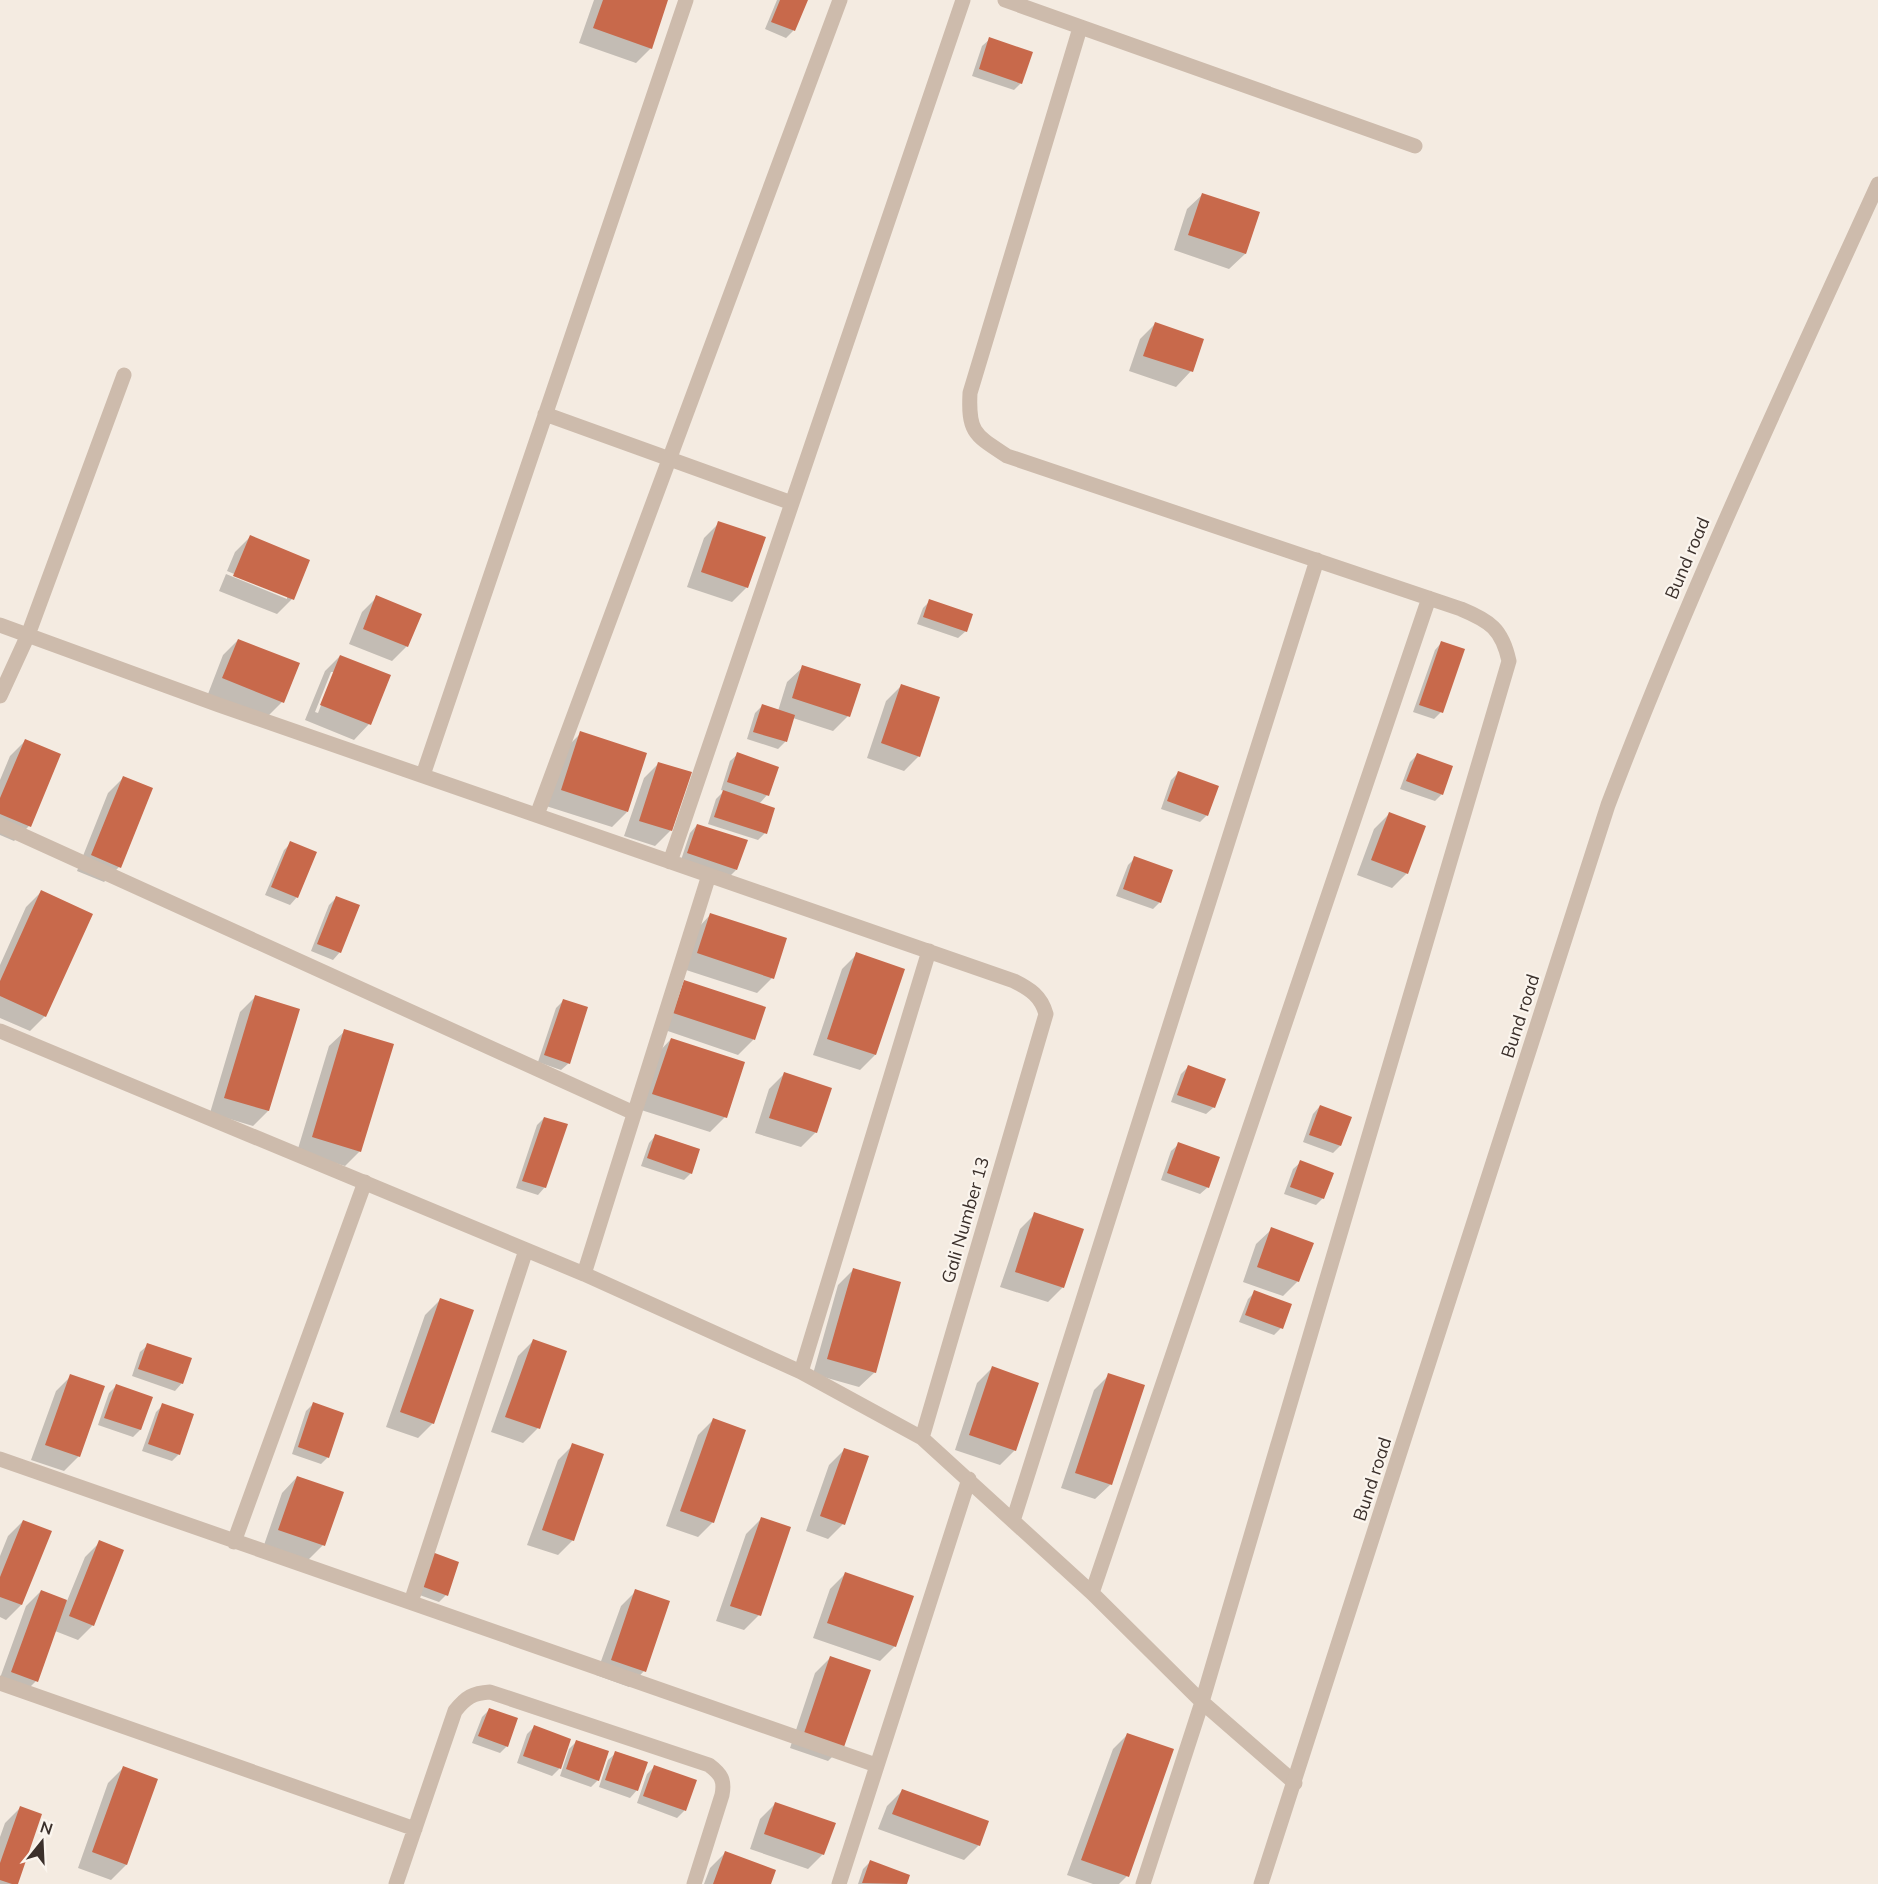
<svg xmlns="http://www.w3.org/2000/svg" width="1878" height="1884" font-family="Mulish,sans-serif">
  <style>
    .shadow { fill: #0003; fill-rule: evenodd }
    .building { fill: #c8694b }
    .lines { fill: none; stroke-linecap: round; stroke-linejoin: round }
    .minor { stroke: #cdbbac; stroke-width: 15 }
    .tertiary { stroke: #cdbbac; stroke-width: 15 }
    .labels { text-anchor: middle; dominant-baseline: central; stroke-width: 4.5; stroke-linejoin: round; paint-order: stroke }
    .street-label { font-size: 18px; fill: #3b302b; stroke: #fbf5ee }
  </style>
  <rect width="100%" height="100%" fill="#f4ebe1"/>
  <path class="shadow" d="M594 0H667L651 48 636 63 579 43Z
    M777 0H806L793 31 786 38 765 29Z
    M990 39 1021 83 1014 90 972 76 982 46Z
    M1203 194 1258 213 1245 254 1229 269 1174 250 1187 209Z
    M1155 324 1191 371 1176 387 1129 371 1140 339Z
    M719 523 747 587 732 602 687 587 704 538Z
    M250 537 292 599 277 614 219 591 226 574 287 599V596L227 571 235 552Z
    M377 597 407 646 392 661 349 644 362 612Z
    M930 601 966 631 958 638 917 624 923 608Z
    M238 640 298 664 282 702 267 717 208 694 223 655Z
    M1442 642 1441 712 1434 719 1413 712 1435 650Z
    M340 656 389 676 369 724 354 740 305 720 325 671ZM331 672H334L318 713 315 712Z
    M803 667 848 716 833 731 793 718 785 742 778 749 747 739 755 713 762 706 778 711 787 682Z
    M901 686 919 756 904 771 867 758 886 701Z
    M581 733 627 812 612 827 546 806 566 748Z
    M25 741 29 826 14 841 0 835V780L10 756Z
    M738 754 767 795 759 804 765 833 758 840 708 824 716 799 724 791 721 790 730 761Z
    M1417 755 1442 794 1435 801 1400 789 1410 762Z
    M659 763 690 773 670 831 655 846 624 836 644 778Z
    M1178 773 1207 815 1200 822 1161 809 1171 780Z
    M123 778 119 867 104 882 77 871 108 793Z
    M1389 814 1407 873 1392 888 1357 875 1374 829Z
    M697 825 736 870 729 877 681 860 690 833Z
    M291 843 297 897 290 905 265 895 284 850Z
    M1135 858 1160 902 1153 909 1116 896 1128 865Z
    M41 892 45 1016 30 1031 0 1018V965L26 907Z
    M336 898 340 952 333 960 311 951 329 905Z
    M711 914 772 978 757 993 683 969 696 930Z
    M857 954 875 1055 860 1070 813 1055 842 969Z
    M255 997 268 1111 253 1126 210 1113 240 1012Z
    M669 997 764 1007 753 1040 738 1055 659 1028Z
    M563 1001 569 1063 561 1070 538 1062 556 1008Z
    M345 1031 360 1151 345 1166 297 1152 329 1046Z
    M671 1039 725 1117 710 1132 638 1109 656 1055Z
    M1188 1067 1214 1107 1206 1114 1171 1102 1181 1074Z
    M784 1074 816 1132 801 1147 755 1133 769 1089Z
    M1320 1106 1340 1146 1333 1153 1303 1142 1313 1114Z
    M544 1118 545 1187 538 1195 516 1188 537 1125Z
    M656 1135 691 1173 684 1180 641 1166 649 1143Z
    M1179 1144 1208 1187 1200 1194 1161 1180 1171 1151Z
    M1301 1162 1323 1198 1316 1205 1284 1194 1293 1169Z
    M1035 1214 1063 1287 1048 1302 1000 1287 1020 1229Z
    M1272 1229 1298 1281 1283 1296 1243 1282 1256 1244Z
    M853 1270 875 1372 859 1387 813 1374 838 1285Z
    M1255 1292 1281 1328 1274 1335 1239 1322 1248 1299Z
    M440 1300 433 1423 418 1438 386 1427 425 1315Z
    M533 1341 538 1428 523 1443 491 1432 518 1356Z
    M148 1345 182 1383 175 1391 132 1376 140 1352Z
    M992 1368 1015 1450 1000 1465 955 1450 977 1383Z
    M1109 1375 1111 1484 1095 1499 1061 1488 1094 1390Z
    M71 1376 79 1456 64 1471 31 1460 56 1391Z
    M116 1386 151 1398 140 1430 133 1437 98 1425 109 1393Z
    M313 1404 328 1457 321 1464 292 1454 306 1411Z
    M163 1405 179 1454 172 1461 142 1451 156 1412Z
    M713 1420V1522L698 1537 666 1526 698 1435Z
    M573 1445V1540L558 1555 527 1545 558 1460Z
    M844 1450 843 1524 828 1539 806 1531 829 1465Z
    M297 1477 323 1545 308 1560 264 1545 282 1493Z
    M762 1518 759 1615 744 1630 716 1621 746 1534Z
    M23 1521 21 1605 6 1620 0 1617V1556L8 1536Z
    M100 1542 93 1625 78 1640 55 1631 36 1681 21 1696 0 1678 26 1606 41 1591 67 1601 85 1557Z
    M425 1561 446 1595 439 1602 414 1593Z
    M845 1574 895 1646 880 1661 813 1638 830 1589Z
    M636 1591 644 1671 629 1687 596 1675 621 1606Z
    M830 1658 843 1746 828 1761 790 1748 815 1673Z
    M489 1710 507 1746 500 1753 472 1743 482 1717Z
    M534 1727 569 1740 559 1769 552 1776 517 1763 527 1734Z
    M1128 1734 1127 1876 1119 1884H1093L1067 1875 1113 1749Z
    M577 1741 598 1780 591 1787 560 1776 569 1749Z
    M616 1753 637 1790 630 1798 599 1787 608 1760Z
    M654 1767 695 1781 684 1811 677 1818 637 1803 647 1774Z
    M123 1768 126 1865 111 1880 78 1868 108 1783Z
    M902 1791 979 1845 964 1860 878 1829 887 1806Z
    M775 1804 823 1854 808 1869 750 1849 760 1819Z
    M20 1808 16 1884H0V1837L5 1823Z
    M725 1853 770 1884H704L710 1868Z
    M870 1862 909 1876 906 1884H858L863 1869Z"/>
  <path class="building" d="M603 0H668L652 49 593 28Z
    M780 0H808L795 31 771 22Z
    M989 37 1033 52 1022 84 979 69Z
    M1202 193 1260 212 1246 254 1188 235Z
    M1155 322 1204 339 1193 372 1143 356Z
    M718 521 766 537 748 588 701 572Z
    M250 535 310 560 294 600 233 576Z
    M376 595 422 614 408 647 363 629Z
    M929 599 973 614 967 632 923 617Z
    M238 639 300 663 284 703 222 678Z
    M1441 641 1465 649 1443 713 1419 705Z
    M340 655 391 675 371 725 320 705Z
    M802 665 861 684 850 717 792 698Z
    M901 684 940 697 920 757 881 743Z
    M762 704 795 715 787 742 753 732Z
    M580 731 647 753 628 812 561 790Z
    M25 739 61 754 31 827 0 814V798Z
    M737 752 779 767 769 796 727 782Z
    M1417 753 1453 766 1443 795 1406 781Z
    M658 762 692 772 672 831 639 821Z
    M1178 771 1219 786 1208 816 1167 801Z
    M123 776 153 788 121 868 91 855Z
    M723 790 775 808 767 834 714 817Z
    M1389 812 1426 826 1408 874 1371 860Z
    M697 824 748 840 737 870 687 853Z
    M290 841 317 852 298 898 271 887Z
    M1134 856 1173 870 1161 903 1123 889Z
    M41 890 93 914 46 1017 0 996V981Z
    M336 896 360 905 341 953 317 944Z
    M710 913 787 938 774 979 697 953Z
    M856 952 905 969 876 1055 827 1039Z
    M684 980 766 1007 755 1040 673 1013Z
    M255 995 300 1009 269 1111 224 1098Z
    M563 999 588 1007 570 1064 544 1055Z
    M344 1029 394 1044 361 1152 312 1137Z
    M671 1038 745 1062 727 1118 652 1094Z
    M1188 1065 1226 1079 1215 1108 1177 1095Z
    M784 1072 832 1088 817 1133 769 1118Z
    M1320 1105 1352 1117 1341 1146 1309 1135Z
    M544 1117 568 1124 546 1188 522 1181Z
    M655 1134 700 1149 692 1174 647 1158Z
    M1178 1142 1220 1157 1209 1188 1167 1173Z
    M1300 1160 1334 1173 1324 1199 1290 1187Z
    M1034 1212 1084 1229 1064 1288 1015 1272Z
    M1271 1227 1314 1243 1299 1282 1257 1267Z
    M853 1268 901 1282 876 1373 827 1359Z
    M1254 1290 1292 1304 1283 1329 1245 1315Z
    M440 1298 474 1310 434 1424 400 1412Z
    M533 1339 567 1351 540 1429 505 1417Z
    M147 1343 192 1358 183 1384 138 1369Z
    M992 1366 1039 1383 1016 1451 969 1435Z
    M1108 1373 1145 1385 1112 1485 1075 1473Z
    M70 1374 105 1386 80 1457 45 1445Z
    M116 1384 153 1397 141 1430 104 1418Z
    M313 1402 344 1413 329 1458 298 1447Z
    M162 1403 194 1414 180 1455 148 1444Z
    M713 1418 746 1430 714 1523 680 1511Z
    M572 1443 604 1454 574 1541 542 1530Z
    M844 1448 869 1456 845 1525 820 1516Z
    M297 1476 344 1492 325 1546 278 1530Z
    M761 1517 791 1527 761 1616 730 1606Z
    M23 1520 52 1531 22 1605 0 1597V1577Z
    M99 1540 124 1550 94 1626 69 1616Z
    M432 1552 459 1562 448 1596 421 1586Z
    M845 1572 914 1596 896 1647 827 1623Z
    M635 1589 670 1601 646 1672 611 1660Z
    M41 1590 67 1600 38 1682 11 1672Z
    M830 1656 871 1670 844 1747 804 1733Z
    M489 1708 518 1718 508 1747 478 1736Z
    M534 1725 571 1739 561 1769 523 1756Z
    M1127 1733 1174 1749 1129 1877 1081 1860Z
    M576 1740 609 1751 599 1781 566 1769Z
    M615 1751 648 1762 638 1791 605 1780Z
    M654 1765 697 1780 686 1811 643 1796Z
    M123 1766 158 1779 127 1865 92 1852Z
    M902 1789 989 1821 980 1846 892 1814Z
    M775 1802 836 1823 824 1855 764 1834Z
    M20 1806 42 1814 18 1884H12L0 1880V1863Z
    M725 1851 776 1870 771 1884H713Z
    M870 1860 910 1875 907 1884 862 1883Z"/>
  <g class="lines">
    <path class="minor" d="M1005 0 1415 146
      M1080 28 970 393C968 433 975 435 1007 456L1461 609C1490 621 1502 629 1509 661L1202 1702 1143 1884
      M545 414 792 503
      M0 625 219 705 1014 981C1030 989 1041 996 1046 1014L922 1438
      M0 696 28 635 124 375
      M423 775 686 0
      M537 815 840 0
      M0 825 634 1113
      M670 862 963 0
      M0 1031 584 1274 801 1372 922 1438 1092 1593 1202 1702 1295 1783
      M584 1274 709 875
      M801 1372 929 951
      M0 1459 876 1765
      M1013 1521 1317 560
      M234 1542 365 1182
      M1092 1593 1429 598
      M411 1602 526 1250
      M0 1683 415 1829
      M396 1884 455 1711C466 1697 473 1693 490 1692L709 1765C721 1774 725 1780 722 1795L694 1884
      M839 1884 969 1479"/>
    <path class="tertiary" d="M1261 1884 1608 805C1688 594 1784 390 1878 184"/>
  </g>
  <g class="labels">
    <g class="street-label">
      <text transform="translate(1687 558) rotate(-67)">Bund road</text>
      <text transform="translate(1520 1016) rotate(-72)">Bund road</text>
      <text transform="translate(965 1220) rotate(-74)">Gali Number 13</text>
      <text transform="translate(1372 1479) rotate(-72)">Bund road</text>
    </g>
  </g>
  <g transform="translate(42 1842) rotate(18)" stroke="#fbf5ee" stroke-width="4.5" paint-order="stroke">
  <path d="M0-4.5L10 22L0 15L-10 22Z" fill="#3b302b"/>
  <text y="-9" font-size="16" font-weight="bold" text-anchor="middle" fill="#3b302b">N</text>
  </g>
</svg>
